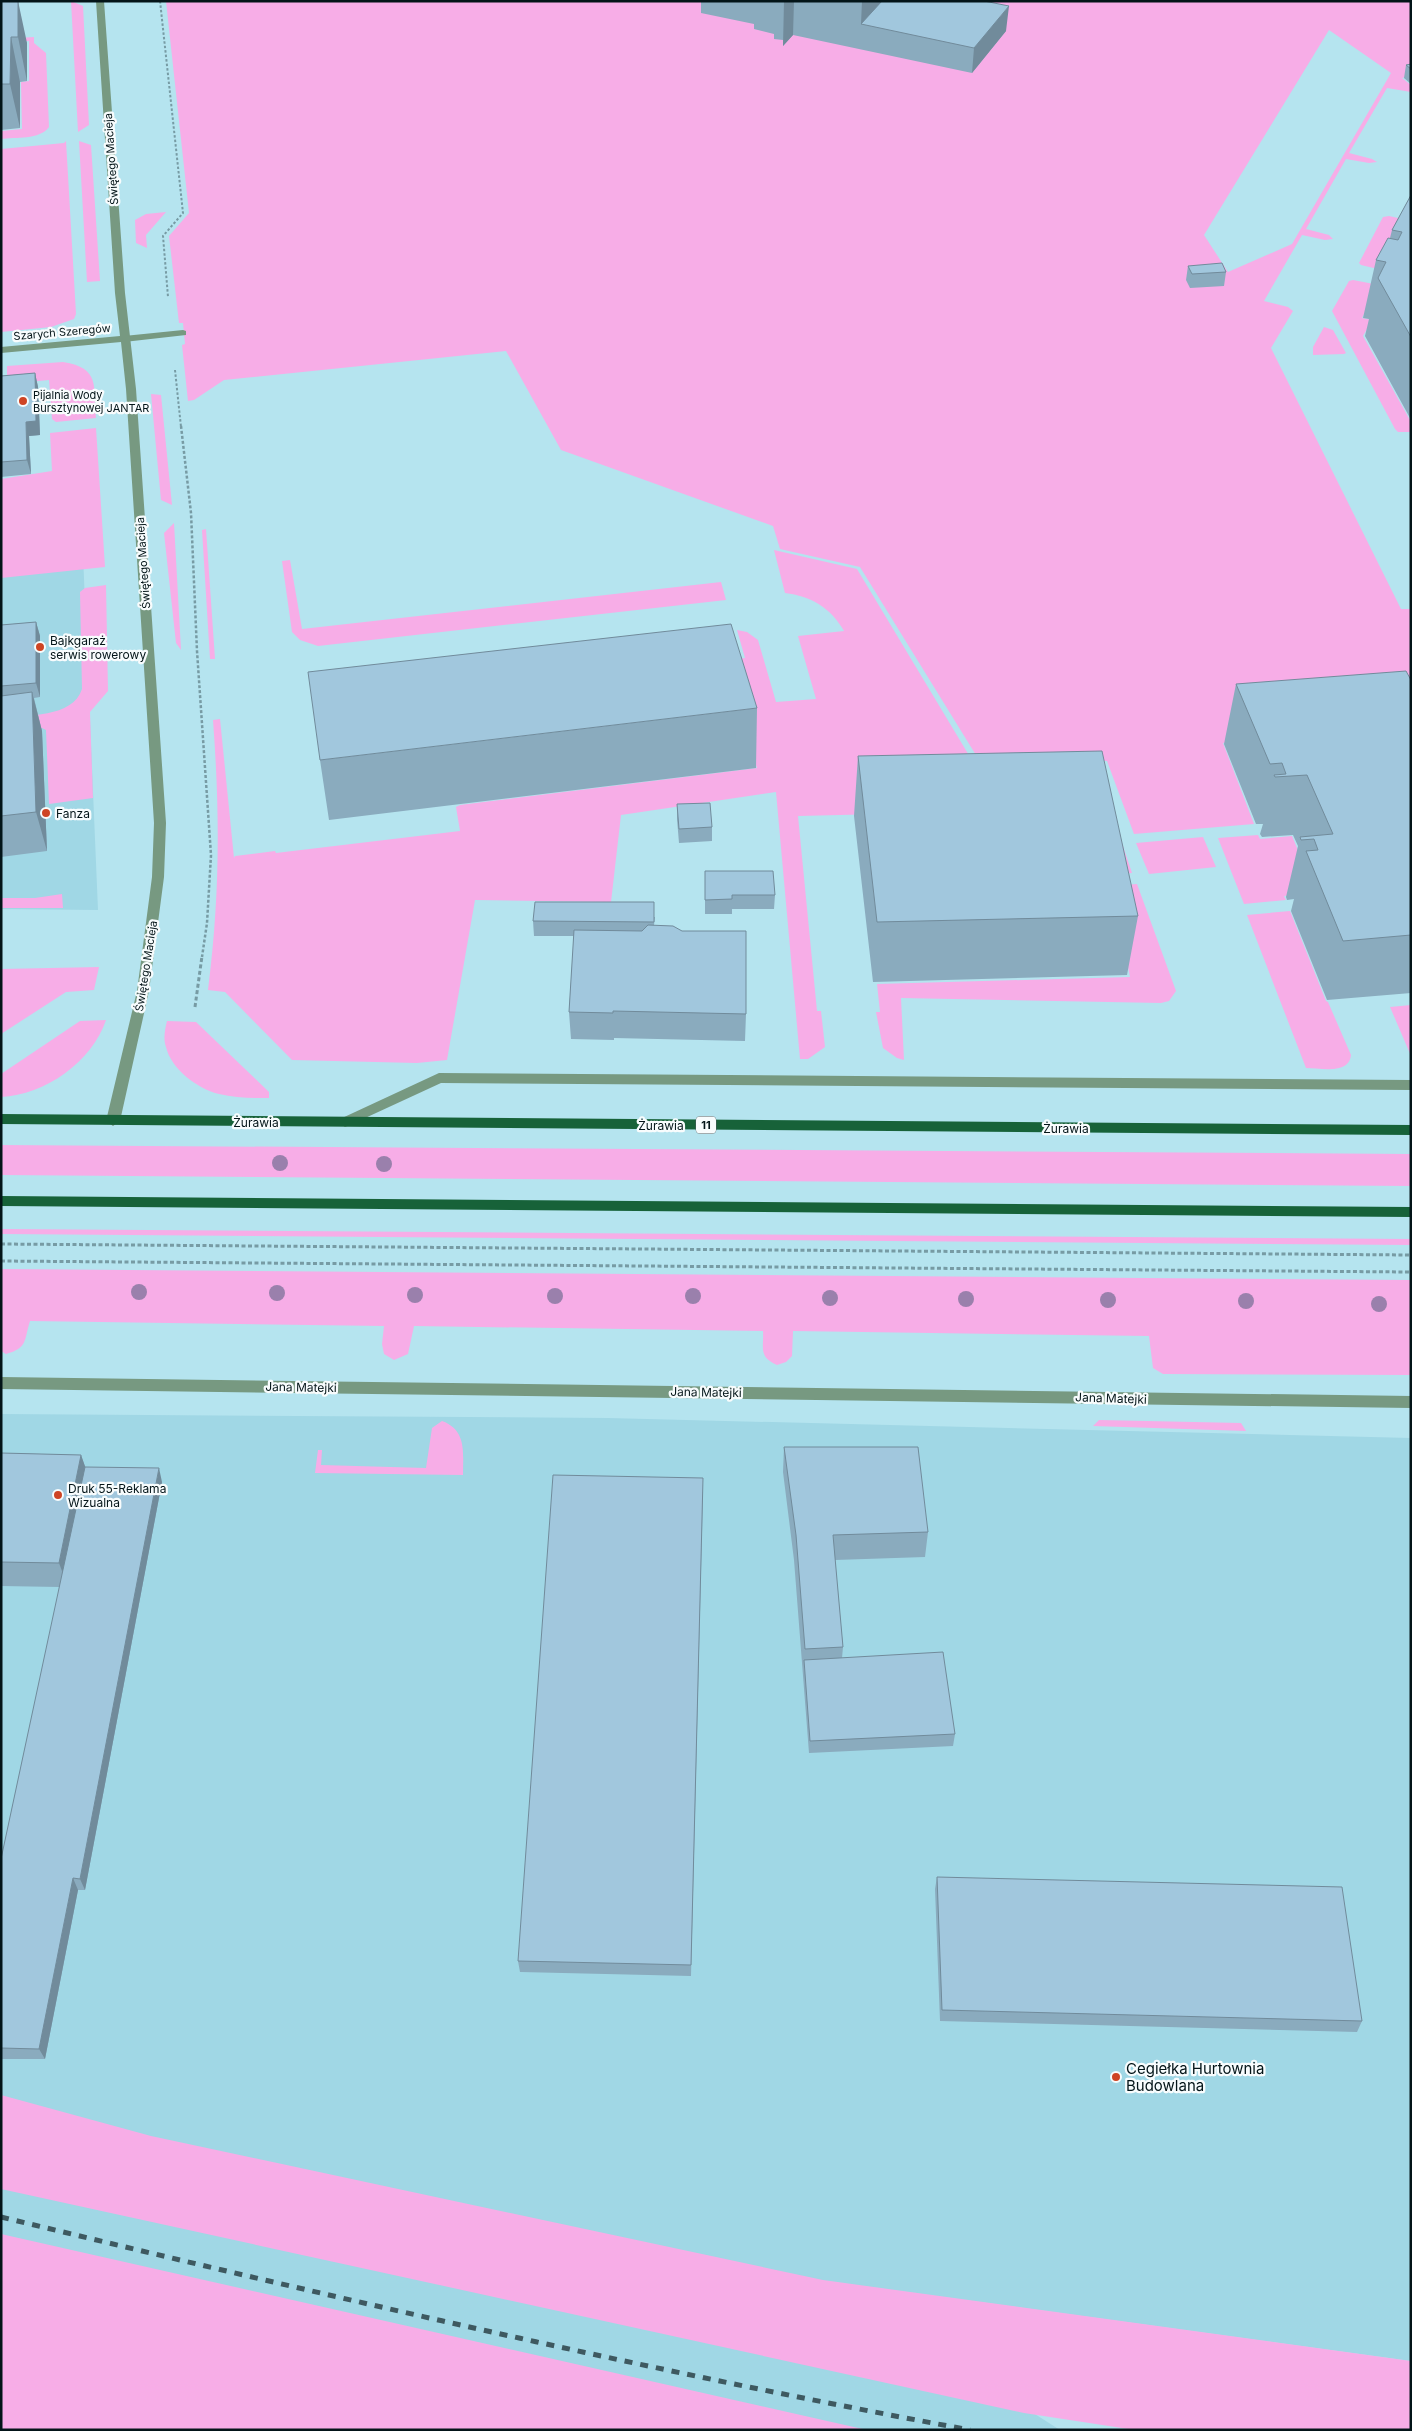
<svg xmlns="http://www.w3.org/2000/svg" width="1412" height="2431" font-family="Inter,sans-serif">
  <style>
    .built { fill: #a0d7e5 }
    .green { fill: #f7ade7; fill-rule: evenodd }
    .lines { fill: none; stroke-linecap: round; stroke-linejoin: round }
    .path-far2 { stroke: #779ba4; stroke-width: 2; stroke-dasharray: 2.5 2; stroke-linecap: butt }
    .path-far1 { stroke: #779ba4; stroke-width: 2.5; stroke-dasharray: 3 2; stroke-linecap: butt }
    .path { stroke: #779ba4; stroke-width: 3; stroke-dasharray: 4 2.5; stroke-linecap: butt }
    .service { fill: #779981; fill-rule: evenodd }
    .minor { fill: #779981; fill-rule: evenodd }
    .primary { fill: #176239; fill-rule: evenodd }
    .rail { stroke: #3e5960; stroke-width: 5; stroke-dasharray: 8 8; stroke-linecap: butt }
    .tree { fill: #9a80ac }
    .wall { fill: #8aabbe }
    .shaded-wall { fill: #718b9b }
    .building { fill: #a1c7dd; stroke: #718b9b }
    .poi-dot { fill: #ce4424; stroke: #f8fcfd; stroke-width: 2 }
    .labels { text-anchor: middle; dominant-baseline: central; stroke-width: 4.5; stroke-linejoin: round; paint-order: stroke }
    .far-street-label { font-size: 11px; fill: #031418; stroke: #f8fcfd }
    .far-poi-label { font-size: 11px; fill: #031418; stroke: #f8fcfd; text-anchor: start }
    .shield { fill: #f8fcfd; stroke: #4c5a5d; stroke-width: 1 }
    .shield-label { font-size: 11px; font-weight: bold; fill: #031418 }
    .poi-label { font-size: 12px; fill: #031418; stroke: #f8fcfd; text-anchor: start }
    .street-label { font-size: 12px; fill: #031418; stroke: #f8fcfd }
    .near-poi-label { font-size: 15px; fill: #031418; stroke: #f8fcfd; text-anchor: start }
  </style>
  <rect width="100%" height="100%" fill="#b5e4ef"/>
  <path class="built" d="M83 555 98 910 1 909V565Z
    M1 1414 608 1418 1411 1438V2361L825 2281 1060 2430H1Z"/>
  <path class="green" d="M71 1 83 6 89 125 78 132Z
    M166 1H1411V76L1402 78 1411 85V92L1387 88 1349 153 1372 159 1377 162 1369 163 1346 159 1306 229 1329 235 1333 239 1325 240 1302 235 1264 301 1288 307 1293 311 1271 348 1401 609H1411V794L1392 729 1223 743 1254 824 1134 834 1107 761 1094 760 1132 873 1108 875 1094 809 798 816 817 1011H821L825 1047 808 1059H800L776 792 621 815 611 902 475 900 447 1060 417 1063 292 1060 225 992 208 990C220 896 220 814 213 720L220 719 234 858 235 856 275 851 276 853 460 831 456 807 460 805 757 768 731 683 505 686 745 658 737 630 747 632 758 640 776 702 816 699 798 636 844 631C831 608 811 596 785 593L774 550 857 569 973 762 979 760 860 567 780 549 773 526 561 450 506 351 224 380 194 400 188 401 182 345 185 344 183 323H179L169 236 189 213ZM1329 30 1391 73 1292 244 1228 272 1204 235Z
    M34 37V43L46 53 49 127C40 140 15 137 1 139V131L22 129 21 82 29 81V41L1 43V39Z
    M66 141 76 314 74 319 51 327 1 332V149L64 143Z
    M79 141 91 145 100 281 87 282Z
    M166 212 146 235 147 248 136 243 135 220 146 214Z
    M1389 216 1411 221 1386 271 1361 265 1359 263 1383 217Z
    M1353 280 1379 285 1362 318 1372 320 1363 336 1411 422V432H1398L1395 429 1332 311 1349 281Z
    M1324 327 1333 330 1346 353 1344 354 1313 355V347Z
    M63 362C101 368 93 386 96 418L56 422 52 419 49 380 7 384V366Z
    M151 394 161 395 172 505 161 500Z
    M96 428 105 567 1 578V479L52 471 50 433Z
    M174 523 181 650 176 643 164 533Z
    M206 529 215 659H210L202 530Z
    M290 560 302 629 721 582 726 600 318 646 300 640 292 632 282 561Z
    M106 585 108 691 90 712 93 798 49 804 46 730 42 728 1 733V718C26 715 73 718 82 689L80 592 85 588Z
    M1258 835 1260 839 1292 836 1316 893 1284 896 1286 900 1244 904 1218 838Z
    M1203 837 1216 867 1149 874 1136 843Z
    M1137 884 1176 991 1169 1001 1161 1003 901 998 904 1060 897 1058 883 1048 876 1012H880L877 984 1130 977 1112 886Z
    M62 894 63 908H1V898H35Z
    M1290 911 1326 1001 1328 1002 1351 1055C1349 1075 1320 1068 1306 1068L1247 915Z
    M99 967 94 990 66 992 1 1034V969Z
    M1411 1005V1056L1390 1007Z
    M106 1020C92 1062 45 1095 1 1097V1074L80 1021Z
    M167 1021 196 1022 269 1092V1098C252 1098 235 1098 219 1094 198 1089 171 1069 166 1047 163 1039 165 1029 167 1021Z
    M1 1145 1411 1154V1186L1 1175Z
    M1 1229 1411 1239V1245L1 1234Z
    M1 1269 1411 1280V1375L1163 1374 1153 1368 1149 1336 793 1331 792 1356 786 1362 777 1365C758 1357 764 1348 763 1331L414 1326 408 1354 394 1360 384 1354 382 1344 384 1326 30 1321C24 1340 28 1348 6 1354L1 1351Z
    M1099 1420 1241 1423 1246 1431 1093 1426Z
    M442 1421C467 1430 463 1453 463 1475L315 1473 318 1450H322L321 1465 426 1468 432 1428Z
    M1 2095 151 2136 823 2280 1411 2361V2430H1135L1024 2413 1 2189Z
    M1 2234 867 2430H1Z"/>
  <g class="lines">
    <path class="path-far2" d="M160 1 183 213 163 236 168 297
      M175 370 181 427"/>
    <path class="path-far1" d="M181 426 191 513 197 651 211 855 207 923 202 957"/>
    <path class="path" d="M195 1007 202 956
      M1 1244 1411 1255
      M1 1261 1411 1272"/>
    <path class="service" d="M183 330 186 331V335L124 342 119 339 124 336Z"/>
    <path class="minor" d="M96 1H104L125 293 136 389 166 823 164 877 149 991 120 1121 113 1126 106 1121 137 991 152 877 154 823 126 389 121 342 1 353V347L120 336 115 293Z
      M439 1073 1411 1080V1090L441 1083 350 1125 345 1127 338 1122 340 1119Z
      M1 1377 1411 1396V1408L1 1389Z"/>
    <path class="primary" d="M1 1114 1411 1125V1135L1 1124Z
      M1 1196 1411 1207V1217L1 1206Z"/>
    <path class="rail" d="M1 2217C323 2295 644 2370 970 2430"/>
  </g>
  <g class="tree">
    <circle cx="280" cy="1163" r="8"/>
    <circle cx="384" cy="1164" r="8"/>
    <circle cx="139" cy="1292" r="8"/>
    <circle cx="277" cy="1293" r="8"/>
    <circle cx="415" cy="1295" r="8"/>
    <circle cx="555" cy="1296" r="8"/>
    <circle cx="693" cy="1296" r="8"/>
    <circle cx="830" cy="1298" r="8"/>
    <circle cx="966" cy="1299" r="8"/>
    <circle cx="1108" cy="1300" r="8"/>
    <circle cx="1246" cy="1301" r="8"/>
    <circle cx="1379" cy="1304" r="8"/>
  </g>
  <path class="wall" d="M1 1 27 43V81L20 82V128L1 130Z
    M701 1H984L1006 31 972 73 793 35 783 46V40L774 39V34L754 29V24L701 13Z
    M1411 64V84L1404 78 1406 65Z
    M1411 195V418H1410L1365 336 1369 319 1363 318 1376 260 1390 238 1392 230Z
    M1188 266 1226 272 1224 286 1190 288 1186 280Z
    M35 373 38 387 40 435 29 436 31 474 1 477V376Z
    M36 622 40 636V697L34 698 42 731 47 851 1 857V625Z
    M1411 680V993L1327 1000 1291 911 1294 899 1287 900 1286 897 1298 846 1293 835 1262 837 1260 834 1263 824H1256L1224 744 1236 684Z
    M757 708 756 768 329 820 320 760Z
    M858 756 1138 916 1127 975 873 982 854 816Z
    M677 804 712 827V841L679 843 677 819Z
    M705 871 775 895 774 909H732V914H705Z
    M655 917 654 925 746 1014 745 1041 614 1038V1040L571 1039 569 1012 574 936H534L533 921Z
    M784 1447 928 1532 925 1557 835 1560 843 1647 842 1658 955 1734 953 1746 809 1753 794 1560 783 1472Z
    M1 1453 81 1455 85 1467 162 1482 85 1890H78L45 2059H1V1859L60 1587 1 1586Z
    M703 1491 691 1976 520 1972 518 1961Z
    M937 1877 1362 2021 1357 2032 940 2021 935 1889Z"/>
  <path class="shaded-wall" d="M18 1 27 43V81L18 37Z
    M784 1H794L793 35 783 46Z
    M862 1H896L861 24Z
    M1009 6 1006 31 972 73 974 48Z
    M11 37 20 82V128L10 84Z
    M35 373 38 387 40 435 29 436 31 474 27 460 26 422Z
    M36 622 40 636V697L36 683Z
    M32 692 42 731 47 851 36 812Z
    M81 1455 90 1480 68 1587 59 1563Z
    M159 1468 162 1482 85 1890 80 1879Z
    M73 1878 78 1890 45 2059 39 2049Z"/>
  <path class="building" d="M1 1H18V37H11L10 84H1Z
    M882 1H984L1009 6 974 48 861 24Z
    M1411 64V69L1406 65Z
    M1411 195V337L1378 278 1386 262 1376 260 1388 238 1398 240 1402 232 1392 230Z
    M1222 263 1226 272 1192 274 1188 266Z
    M35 373 36 421 26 422 27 460 1 462V376Z
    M36 622V683L1 686V625Z
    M731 624 757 708 320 760 308 672Z
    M1406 671 1411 680V935L1343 941 1306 851 1318 850 1314 839 1301 840 1300 837 1333 834 1307 775 1275 777 1274 775 1286 774 1282 763 1270 764 1236 684Z
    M32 692 36 812 1 816V696Z
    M1102 751 1138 916 877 922 858 756Z
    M710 803 712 827 679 829 677 804Z
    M705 871H773L775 895H732V899L705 900Z
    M535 902H654V922L533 921Z
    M648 925 673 926 682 931H746V1014L613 1011V1013L569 1012 574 930 642 931Z
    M784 1447H918L928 1532 833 1535 843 1647 805 1649 796 1535Z
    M1 1453 81 1455 59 1563 1 1562Z
    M85 1467 159 1468 80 1879 73 1878 39 2049 1 2048V1859Z
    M553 1475 703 1478 691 1965 518 1961Z
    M943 1652 955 1734 810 1741 804 1660Z
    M937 1877 1342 1887 1362 2021 942 2010Z"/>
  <g class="poi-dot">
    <circle cx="23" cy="401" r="5"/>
    <circle cx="40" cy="647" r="5"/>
    <circle cx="46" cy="813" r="5"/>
    <circle cx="58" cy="1495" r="5"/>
    <circle cx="1116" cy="2077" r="5"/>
  </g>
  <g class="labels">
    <g class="far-street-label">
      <text transform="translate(111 159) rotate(-94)">Świętego Macieja</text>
      <text transform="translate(62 332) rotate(-5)">Szarych Szeregów</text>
      <text transform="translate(143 563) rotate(-94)">Świętego Macieja</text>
      <text transform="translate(146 966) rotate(-81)">Świętego Macieja</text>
    </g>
    <g class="far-poi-label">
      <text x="33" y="395">Pijalnia Wody<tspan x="33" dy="13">Bursztynowej JANTAR</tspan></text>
    </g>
    <rect class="shield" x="696" y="1116.5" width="20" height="17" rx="4"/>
    <g class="shield-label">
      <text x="706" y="1125">11</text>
    </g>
    <g class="poi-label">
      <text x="50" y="640">Bajkgaraż<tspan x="50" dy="14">serwis rowerowy</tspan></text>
      <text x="56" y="813">Fanza</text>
      <text x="68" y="1488">Druk 55-Reklama<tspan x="68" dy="14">Wizualna</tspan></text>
    </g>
    <g class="street-label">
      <text x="256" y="1122">Żurawia</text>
      <text x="661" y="1125">Żurawia</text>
      <text x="1066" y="1128">Żurawia</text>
      <text transform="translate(301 1387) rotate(1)">Jana Matejki</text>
      <text transform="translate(706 1392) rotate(1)">Jana Matejki</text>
      <text transform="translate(1111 1398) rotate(2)">Jana Matejki</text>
    </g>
    <g class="near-poi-label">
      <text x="1126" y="2068">Cegiełka Hurtownia<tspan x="1126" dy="17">Budowlana</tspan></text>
    </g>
  </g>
  <rect width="1412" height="2431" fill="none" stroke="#031418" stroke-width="5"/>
</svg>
